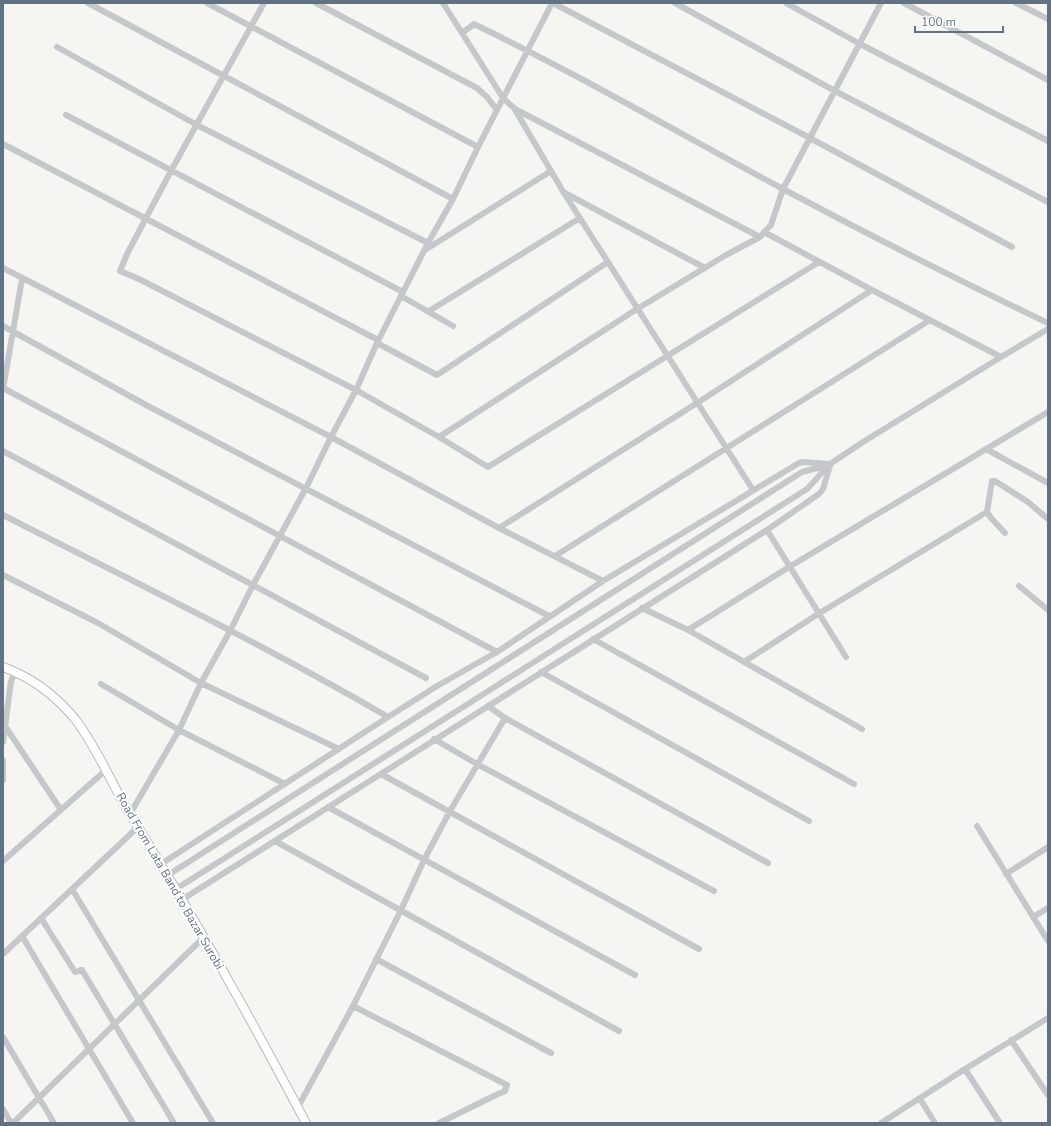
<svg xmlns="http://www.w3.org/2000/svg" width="1051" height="1126" font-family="'Nunito Sans',sans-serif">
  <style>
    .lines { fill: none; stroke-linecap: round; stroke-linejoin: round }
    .major-casing { stroke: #b7bbbf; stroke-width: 10 }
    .minor { stroke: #c4c8cb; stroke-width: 6 }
    .major { stroke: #fff; stroke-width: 8 }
    .labels { text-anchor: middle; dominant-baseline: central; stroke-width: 4; stroke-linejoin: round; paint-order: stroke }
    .street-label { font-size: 12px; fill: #627285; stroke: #fff }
  </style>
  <rect width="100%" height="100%" fill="#f5f5f1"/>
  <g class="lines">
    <g class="major-casing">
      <path id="major" d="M3 667C31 677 56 696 75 719 98 749 112 785 131 816 194 916 251 1019 306 1123"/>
    </g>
    <path class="minor" d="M88 3 453 199
      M207 3 478 147
      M264 3 172 169 127 254 120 271 139 279 356 390 439 437 488 467C599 399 708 330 819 262
      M316 3 477 88 487 97 497 110
      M443 3 503 98 514 108 564 193 753 490
      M553 3 810 138 1012 247
      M675 3 835 91 1048 202
      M786 3 860 44 1048 141
      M904 3 1048 80
      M1016 3 1048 19
      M462 33 474 24C579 75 679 133 781 188 869 235 958 280 1048 323
      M57 47 197 125 428 243
      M515 109 760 237
      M66 115 403 292
      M3 144 378 340
      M565 193 705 268
      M764 232 872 290 1001 357
      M425 250 551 171
      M3 268 331 437 499 528 603 581
      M401 296 453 326
      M429 311 580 218
      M3 326 146 405 549 616
      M377 343 437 375 608 262
      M3 388 497 652
      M3 389 22 279
      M439 437 637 309 726 255 760 237 771 225 783 189 881 3
      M986 449 1048 483
      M3 451 426 678
      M3 515C132 581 263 644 388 717
      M499 528 697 403 872 290
      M767 530 846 657
      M1005 533 991 518 987 512 992 481H995L1028 502 1048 519
      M555 556 930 320
      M3 575 98 623 201 683 339 749
      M1019 586 1048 610
      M642 608 688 630 862 729
      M688 630 789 567 1048 412
      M593 639 854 784
      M744 662 818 614 987 512
      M541 672 809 821
      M101 684 179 730 285 784
      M488 706 505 718 768 863
      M5 726 61 810
      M434 739 477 764 714 891
      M3 742 11 681 16 671
      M3 760V780
      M381 774 699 949
      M328 807 635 975
      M130 814 179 730 201 683 230 631 253 585 306 488 331 437 356 390 377 343 428 243 453 199 478 147 552 3
      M977 826 1048 941
      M275 841 619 1031
      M3 861 106 770
      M161 864 388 717 437 686 497 652 603 581 799 463 803 462 830 464
      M1006 874 1048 847
      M168 875 802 472 825 466
      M72 889 213 1123
      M176 889 807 489 830 464 863 442 1001 357 1048 329
      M183 899 767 530 819 494 823 489 830 466
      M1033 917 1048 908
      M41 918 75 972 82 970 174 1123
      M22 936 133 1123
      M3 954 138 827
      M376 959 551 1053
      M353 1006 507 1085 505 1091 498 1094 439 1123
      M3 1037 54 1123
      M1011 1040 1048 1095
      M965 1069 1000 1123
      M920 1099 935 1123
      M298 1107 353 1006 401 910 424 860 450 811 505 718
      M3 1109 11 1123
      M13 1123 204 937
      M881 1123 965 1069 1048 1018"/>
    <use href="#major" class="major"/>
  </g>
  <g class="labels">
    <g class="street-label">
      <text transform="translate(170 881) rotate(60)">Road From Lata Band to Bazar Surobi</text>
    </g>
  </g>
  <rect width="1051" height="1126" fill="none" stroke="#627285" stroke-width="8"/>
  <path d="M915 26v6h88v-6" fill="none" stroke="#627285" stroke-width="2"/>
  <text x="921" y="26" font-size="12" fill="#627285" stroke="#ffffff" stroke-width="3" paint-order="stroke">100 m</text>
</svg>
